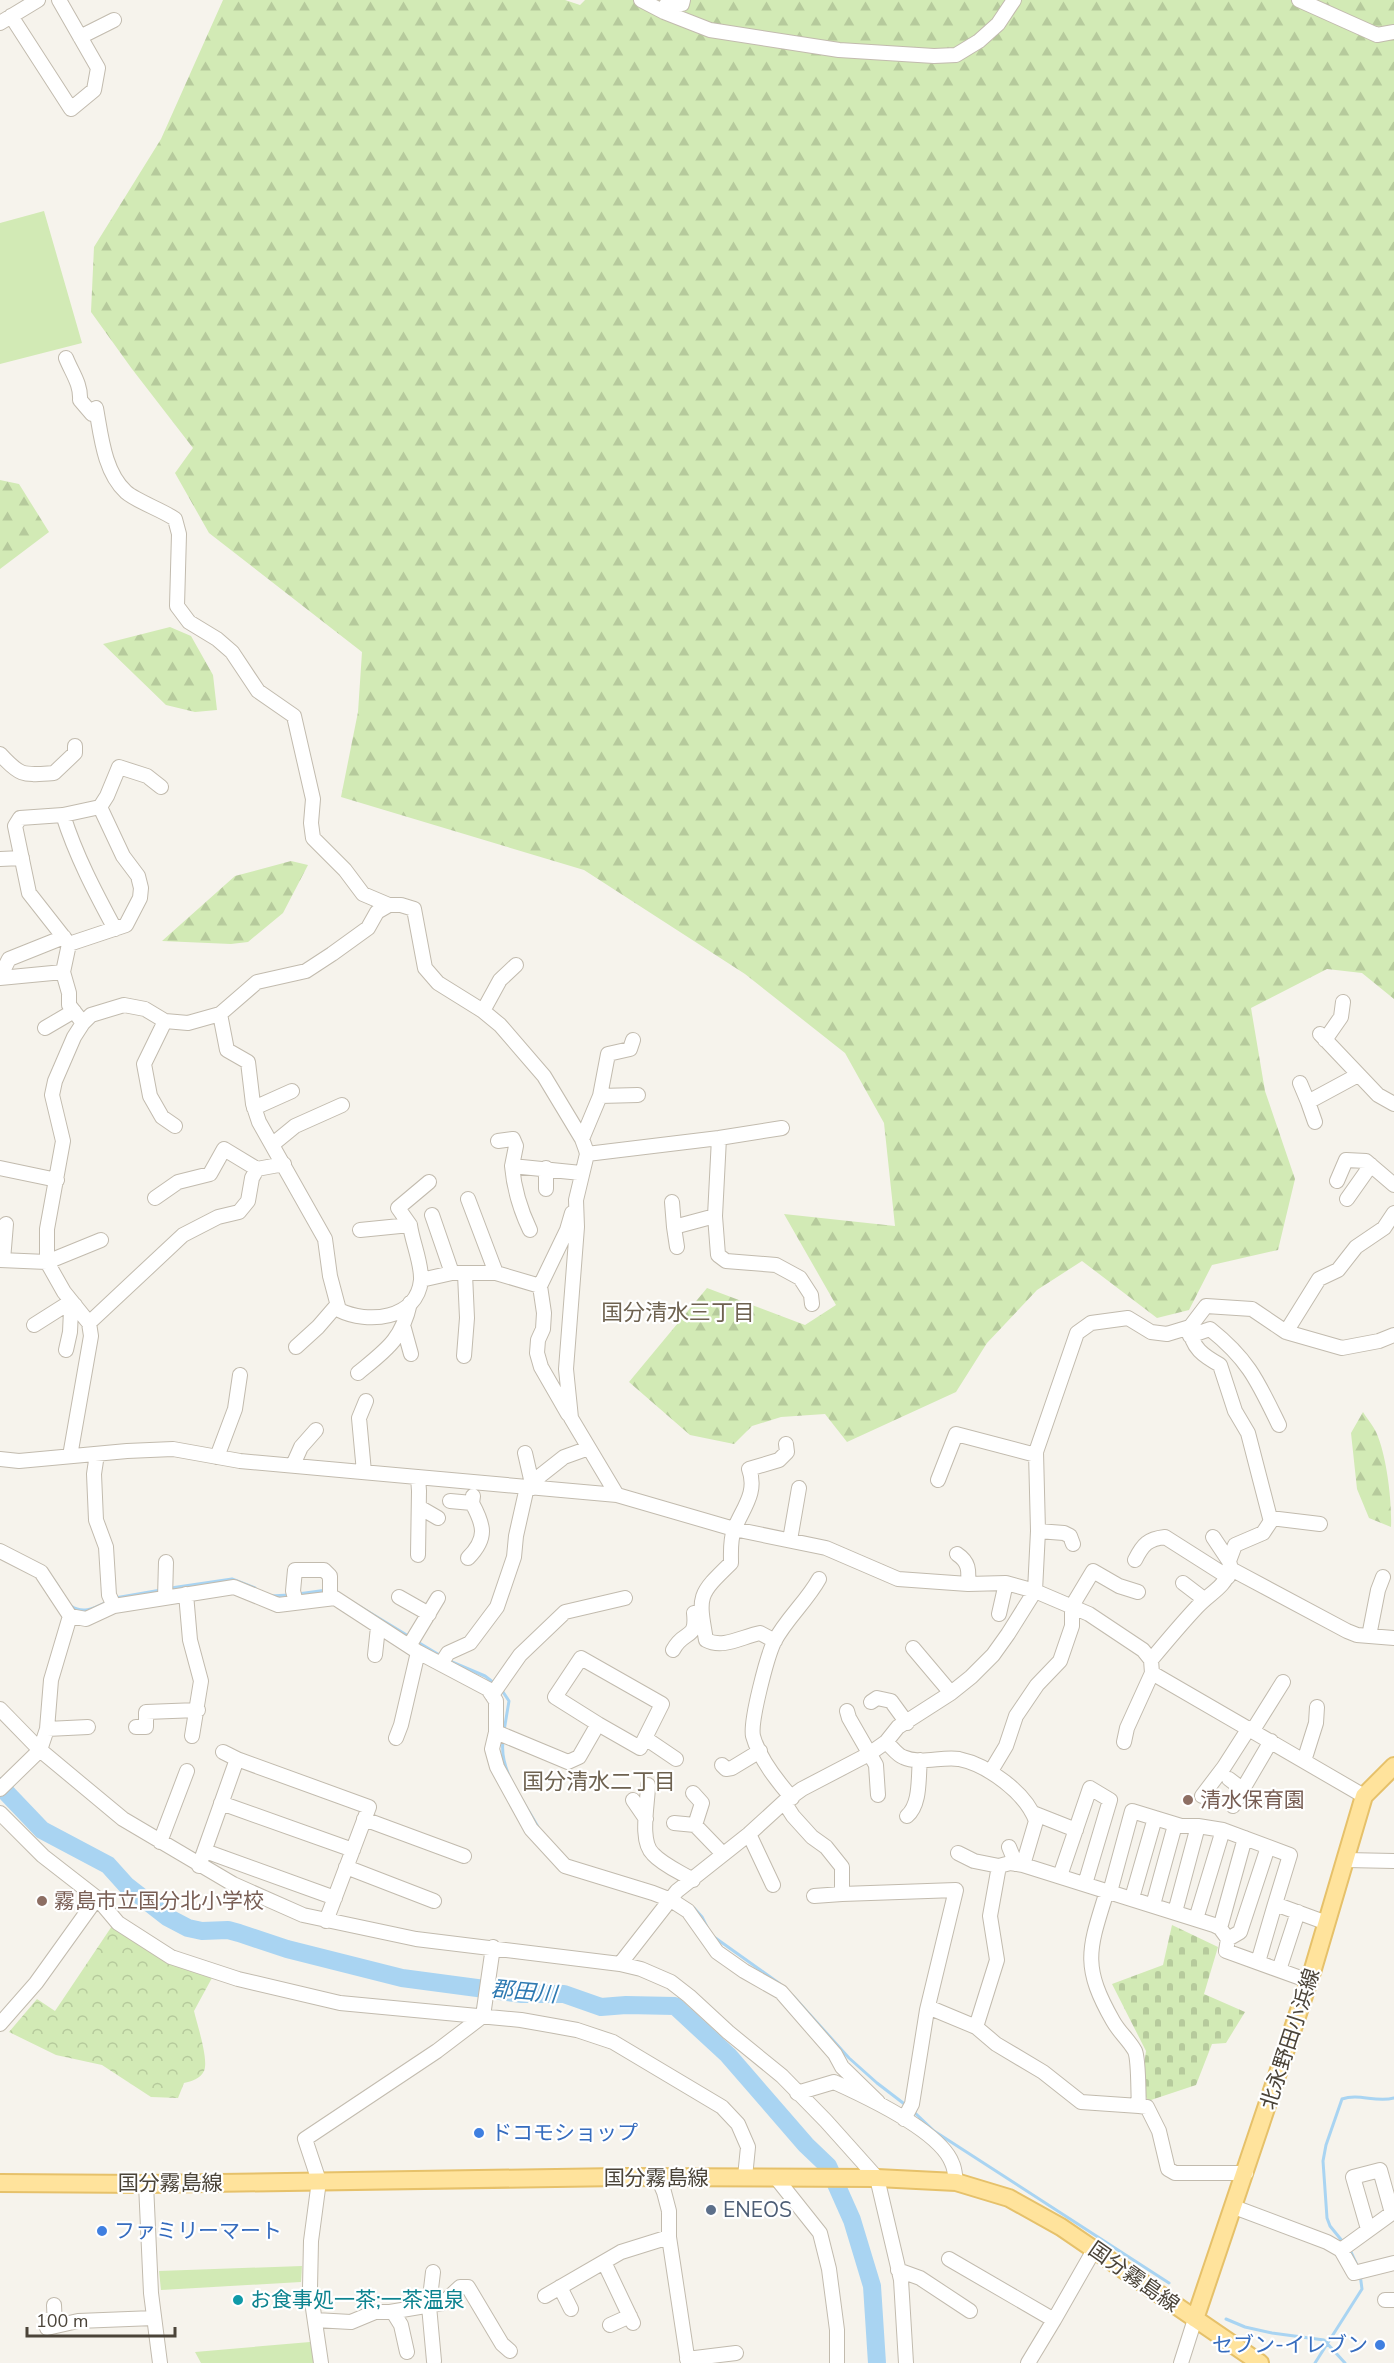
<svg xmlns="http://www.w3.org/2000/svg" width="1394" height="2363" font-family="'Nunito Sans','Noto Sans JP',sans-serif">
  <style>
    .green { fill: #d2eab5 }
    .forest { fill: url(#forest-firs) }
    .cemetery { fill: url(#cemetery-stones) }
    .park { fill: url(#park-crowns) }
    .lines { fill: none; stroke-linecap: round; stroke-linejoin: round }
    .stream { stroke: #a9d4f2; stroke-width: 3 }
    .river { stroke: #a9d4f2; stroke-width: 18 }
    .minor-casing { stroke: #c2bbae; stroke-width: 16 }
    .major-casing { stroke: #e6c16a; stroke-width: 20 }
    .minor { stroke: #fff; stroke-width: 14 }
    .major { stroke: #ffe39c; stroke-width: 16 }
    .education-dot { fill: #8d6e63; stroke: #fff; stroke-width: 2 }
    .shop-dot { fill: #3f7fe0; stroke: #fff; stroke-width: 2 }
    .service-dot { fill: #5c6f8a; stroke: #fff; stroke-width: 2 }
    .culture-dot { fill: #0f9aa8; stroke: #fff; stroke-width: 2 }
    .labels { text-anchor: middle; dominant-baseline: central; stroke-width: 4.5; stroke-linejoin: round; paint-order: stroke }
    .education-label { font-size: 21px; fill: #785e54; stroke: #fff; text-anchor: start }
    .street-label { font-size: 21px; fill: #4b4439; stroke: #fff }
    .shop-label { font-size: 21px; fill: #366cbe; stroke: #fff; text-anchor: start }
    .service-label { font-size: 21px; fill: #4e5e75; stroke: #fff; text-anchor: start }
    .culture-label { font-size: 21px; fill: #0d838f; stroke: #fff; text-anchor: start }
    .neighbourhood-label { font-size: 22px; fill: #6e6250; stroke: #fff }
    .water-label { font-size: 22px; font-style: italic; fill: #2e7ab2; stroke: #fff }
  </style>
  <defs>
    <pattern id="forest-firs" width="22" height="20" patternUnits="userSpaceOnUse" patternTransform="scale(1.5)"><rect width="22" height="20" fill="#d2eab5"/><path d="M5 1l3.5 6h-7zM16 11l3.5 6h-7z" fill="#b6ca9c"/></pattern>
    <pattern id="cemetery-stones" width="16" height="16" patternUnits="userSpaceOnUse" patternTransform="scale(1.5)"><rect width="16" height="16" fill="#d2eab5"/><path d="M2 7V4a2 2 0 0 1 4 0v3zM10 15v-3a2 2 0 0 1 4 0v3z" fill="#b6ca9c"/></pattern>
    <pattern id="park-crowns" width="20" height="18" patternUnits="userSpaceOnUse" patternTransform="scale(1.5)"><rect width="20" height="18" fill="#d2eab5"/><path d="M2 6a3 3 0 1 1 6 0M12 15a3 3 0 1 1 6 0" fill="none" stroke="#b6ca9c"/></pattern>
  </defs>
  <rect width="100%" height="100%" fill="#f6f3ec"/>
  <path class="green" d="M44 211 82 343 0 364V223Z
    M302 2266 301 2282 161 2290 159 2271Z
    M310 2342 315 2363H201L195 2352Z"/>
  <path class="forest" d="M223 0H565L580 5 585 0H1394V999L1362 973 1327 969 1251 1008 1265 1091 1295 1179 1278 1250 1212 1265 1189 1310 1157 1318 1082 1261 1037 1290 987 1343 956 1392 847 1442 825 1414 781 1417 752 1426 734 1444 690 1435 629 1382 707 1288 805 1325 836 1305 784 1214 895 1226 884 1123 845 1053 745 974 584 870 341 797 358 712 362 652 209 533 175 473 193 448 132 369 91 312 94 247 161 139Z
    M0 480 19 484 49 532 0 569Z
    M170 627 191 636 213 675 217 710 195 712 166 705 103 644Z
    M291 861 308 865 283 913 248 942 231 944 162 941 235 876Z
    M1363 1412C1367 1419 1373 1425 1376 1432 1387 1456 1392 1502 1391 1527L1369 1518 1357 1489 1351 1433Z"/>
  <path class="cemetery" d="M1172 1925 1218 1947 1204 1994 1245 2012 1226 2043 1212 2044 1196 2085 1148 2101 1141 2085 1146 2051 1112 1984 1163 1965Z"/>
  <path class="park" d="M112 1926 213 1976 194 2011C197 2024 209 2060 204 2071 200 2079 192 2081 184 2083L178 2098 151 2097 102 2065 56 2055 9 2032 37 1999 55 2011Z"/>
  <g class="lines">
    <path class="stream" d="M46 1569 58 1586
      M171 1588 232 1579 255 1588
      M334 1591 410 1637
      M298 1594 327 1590
      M271 1596 289 1595
      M115 1598 161 1590
      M71 1606C84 1615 96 1607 109 1601
      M416 1641 441 1656
      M452 1662 485 1676 494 1683
      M501 1689 509 1701 504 1731
      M503 1741C499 1771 524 1801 538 1827
      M694 1908 702 1917 707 1927
      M714 1937 780 1984
      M793 1996 849 2058 877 2083 907 2106
      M914 2112 934 2131 1169 2283
      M1343 2242 1330 2226 1327 2218 1323 2161 1326 2145 1342 2099C1359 2093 1376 2103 1394 2098
      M1350 2250 1356 2263
      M1226 2319 1245 2327 1272 2333 1324 2340 1345 2363
      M1315 2363 1362 2289 1360 2274"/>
    <path class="river" d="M0 1786 42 1830 108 1865 126 1885 167 1917 188 1928 202 1931 228 1930 239 1933 287 1949 402 1978 522 1994H564L601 2007 626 2005 675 2006 728 2055 806 2145 828 2166 852 2220 872 2286 877 2363"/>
    <g class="minor-casing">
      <path id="minor" d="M641 0 664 12 710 30 839 50 934 56 956 55 979 41 998 24 1014 0
        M1299 0 1377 35 1394 32
        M664 12 666 5 682 4 683 0
        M11 16 71 109 94 90 98 68 59 0
        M0 23 38 0
        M80 37 114 20
        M66 358C72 373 81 384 80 400L92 414 96 408C101 435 104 472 126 492 136 501 162 510 175 519L179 534 177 606 189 622 217 639 232 652 258 691 294 716 313 799 311 823 313 838 345 870 363 894 389 905
        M0 754C21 777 23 775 54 773L75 753V746
        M100 807 107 796 119 767 147 776 161 787
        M63 815C76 856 95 892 115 929
        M0 859 22 858
        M69 944 126 925 140 898 141 888 138 876 123 856 100 807 63 815 20 818 15 826 29 893 69 944 63 972 69 993V1005L83 1023
        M0 977 9 959 64 937
        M0 978 63 972
        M483 1011 500 980 516 965
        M220 1014 227 1050 248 1062 253 1104 259 1122 325 1239 330 1276 339 1310C367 1324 417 1320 421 1280 422 1264 412 1241 410 1225L360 1230
        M165 1021 144 1064 150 1096 162 1117 175 1126
        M45 1028 74 1011
        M1320 1034 1378 1095 1394 1104
        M1325 1040 1341 1017 1343 1002
        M1300 1083 1308 1102
        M600 1096 638 1095
        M254 1108 292 1091
        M1315 1122 1308 1102 1358 1075
        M719 1138 715 1216 718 1255 726 1261 776 1265 800 1278 811 1295 812 1304
        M582 1139 600 1096 608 1054 630 1049 633 1040
        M498 1141 513 1139 516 1146 512 1166
        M273 1144 295 1126 342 1105
        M587 1154 719 1138 782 1128
        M0 1168 57 1180
        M1337 1181 1346 1160 1366 1161 1394 1185
        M546 1189V1168
        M155 1198 178 1182 210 1174 224 1149 257 1169
        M468 1199 496 1273
        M1347 1199 1371 1165
        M672 1202 674 1227 715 1216
        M432 1215 452 1273
        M410 1225 398 1208 429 1182
        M674 1227 677 1247
        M530 1230C520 1209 514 1189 512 1166L581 1173
        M0 1260 47 1262 101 1240
        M3 1260 6 1224
        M421 1280 452 1273H496L540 1286
        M89 1323 183 1235 218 1217 239 1212 248 1201 252 1178 257 1169 284 1164
        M34 1325 64 1306 71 1310
        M403 1325 411 1354
        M1190 1327C1191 1348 1204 1356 1220 1365L1235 1411 1248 1433 1270 1518 1271 1521 1263 1533 1235 1545 1229 1561 1231 1569
        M1286 1332 1319 1279 1338 1270 1356 1247 1384 1228 1394 1213
        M1190 1336 1210 1329C1249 1360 1258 1382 1279 1425
        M296 1347 318 1327 337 1305
        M66 1350 70 1332 71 1310 75 1305
        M464 1356 467 1318 465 1274
        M358 1373C386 1350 402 1340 410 1303
        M568 1414 541 1367 537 1353 538 1340 543 1329 544 1313 540 1286 567 1230 572 1213
        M525 1453 533 1488
        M70 1456 91 1336 89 1323 64 1292 47 1262V1229L63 1141 52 1095 55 1081 74 1037 83 1023 91 1015 124 1005 145 1009 165 1021 188 1023 220 1014 257 982 306 971 332 954 368 928 377 912 389 905H401L414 909 425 968 438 983 483 1011 500 1025 544 1076 582 1139 586 1150 587 1154 576 1200 577 1227 566 1369 571 1418 617 1495
        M217 1457 235 1409 240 1375
        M0 1459 19 1461 127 1451 173 1449 240 1461 617 1495 734 1529 826 1548 898 1579 968 1584 1006 1583 1035 1591 1089 1614 1143 1650 1151 1660 1152 1673 1364 1796
        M293 1465 301 1447 316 1430
        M364 1472 359 1418 366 1401
        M418 1477 419 1491 418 1555
        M938 1480 956 1434 1036 1455
        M531 1483 564 1457 589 1448
        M450 1501 472 1503 473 1496
        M419 1507 438 1518
        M1270 1518 1320 1524
        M1038 1531 1064 1533 1070 1536 1073 1544
        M1213 1537 1229 1561
        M790 1540 799 1488
        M0 1551 41 1572 70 1616
        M957 1554C969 1562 969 1570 968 1584
        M468 1558C488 1538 484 1525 472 1503
        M1135 1560C1143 1544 1148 1539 1165 1537L1228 1577
        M1183 1583 1204 1599
        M186 1594 190 1640 201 1681 192 1736
        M399 1597 429 1614
        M165 1598 166 1562
        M296 1602 293 1591 295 1570H324L330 1576V1598
        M114 1606 234 1587 278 1605 335 1598 418 1652 488 1689 496 1701V1732L568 1762 579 1757 598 1724 555 1697 581 1658 662 1704 640 1748 598 1724
        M999 1614 1006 1583
        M1369 1636 1378 1590 1383 1577
        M775 1641 760 1633C741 1637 723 1649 706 1640 698 1595 698 1595 731 1563 731 1552 730 1540 734 1530 742 1509 758 1493 749 1469L779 1460 787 1452 786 1444
        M409 1646 438 1598
        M913 1648 951 1693
        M673 1650C684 1629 697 1641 694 1613
        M375 1655 378 1627
        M1151 1660C1166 1642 1181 1624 1197 1607 1211 1592 1223 1589 1231 1569L1347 1631 1357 1635 1394 1638
        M441 1664 448 1653 470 1643 497 1607 514 1557 516 1536 527 1487
        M492 1695 520 1655 565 1612 625 1598
        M871 1702 877 1698 891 1701 907 1723
        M0 1709 40 1750 123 1819 233 1884 303 1915 416 1939 620 1964 641 1969 671 1982 689 1996 728 2032 782 2076 826 2121 877 2178 901 2280 906 2363
        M847 1711 849 1718 876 1765 878 1795
        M136 1727H146V1712L198 1710
        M47 1729 88 1727
        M1253 1730 1283 1682
        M496 1732 492 1749 497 1767 531 1829 565 1866 653 1893 671 1900 688 1911 717 1952 744 1971 781 1992 835 2054 842 2067 878 2102
        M396 1738 401 1725 418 1652
        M645 1738 676 1759
        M886 1742C891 1746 897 1755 903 1757 920 1765 942 1756 959 1759 988 1765 1026 1793 1036 1821L1023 1865 1214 1925 1220 1928 1228 1939 1226 1951 1309 1981
        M1124 1742 1127 1728 1152 1673
        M223 1752 237 1759
        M1304 1761 1316 1723 1317 1707
        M722 1765 726 1769 732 1768 760 1751
        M991 1771 1006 1746 1016 1716 1037 1685 1060 1661 1072 1626V1606L1093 1571 1119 1586 1138 1592
        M1229 1779 1242 1789
        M648 1785C648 1803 639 1841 653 1854 663 1865 680 1872 693 1880
        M0 1789 40 1750 47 1729 51 1680 70 1616 86 1619 114 1606 109 1595 106 1547 96 1520 94 1474 97 1454
        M693 1793 702 1803 695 1825 723 1854
        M1202 1796 1224 1767 1249 1728
        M792 1798C777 1781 759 1758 753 1736 750 1721 767 1657 774 1642 786 1619 807 1601 819 1579
        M633 1800 646 1819
        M784 1802 793 1816 812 1837 826 1847 842 1867V1894L956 1890 927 2010 912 2104 904 2119
        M221 1803 353 1850
        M1233 1806 1271 1741
        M0 1813 43 1856 97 1898 118 1923 171 1957 238 1979 340 2003 521 2020 577 2030 613 2042 722 2107 738 2124 748 2147 745 2177
        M1033 1813 1076 1830
        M907 1816C921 1804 918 1777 920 1760
        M364 1819 464 1856
        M674 1823 695 1825
        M749 1834 773 1885
        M160 1842 187 1771
        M1009 1847 1016 1864
        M205 1851 335 1898
        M958 1853 974 1861 999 1866
        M1346 1860 1394 1861
        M199 1866 237 1759 369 1807 326 1921
        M346 1867 434 1901
        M1060 1876 1090 1788 1110 1800 1085 1884
        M1110 1892 1132 1811 1181 1826H1198
        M814 1896 842 1894
        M1132 1898 1155 1818
        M1153 1905 1175 1825
        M1175 1912 1198 1826 1223 1830
        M1196 1919 1223 1830 1290 1855 1275 1904 1327 1923
        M1220 1928 1245 1838
        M1228 1939 1240 1932 1268 1847
        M1258 1962 1275 1904
        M620 1964 677 1891 749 1834 784 1802 802 1789 869 1754 886 1742 898 1727 951 1693 971 1677 993 1655 1008 1634 1035 1591 1038 1531 1036 1452 1077 1333 1091 1323 1128 1318 1151 1332 1167 1334 1190 1327 1206 1306 1252 1309 1286 1332 1342 1348 1379 1341 1394 1335
        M1279 1970 1298 1912
        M928 2007 976 2027 996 2044 1043 2072 1081 2102 1139 2106C1138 2094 1139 2060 1135 2051 1129 2040 1119 2032 1113 2021 1081 1965 1089 1949 1107 1891
        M0 2024 36 1983 97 1898
        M976 2027 997 1960 990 1916 999 1866 1010 1863 1023 1865
        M797 2093 834 2082C865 2096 940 2131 952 2163 955 2169 955 2176 956 2182
        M1139 2106 1147 2107 1159 2131 1168 2169 1175 2173H1246
        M658 2178 664 2192 669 2211V2237L688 2363
        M777 2179 820 2233 829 2269 837 2330V2363
        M146 2184 151 2293 160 2363
        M1234 2207 1327 2242 1341 2250 1354 2273 1394 2263
        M1341 2250 1392 2213 1380 2170 1353 2177 1368 2229
        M949 2259 1054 2320 1094 2250
        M604 2262 633 2323
        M898 2270 920 2278 970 2311
        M433 2272 429 2306 434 2361
        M560 2287 571 2309
        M545 2296 621 2252 669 2237
        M1385 2300H1394
        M54 2305 55 2326
        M393 2312 401 2325 407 2352
        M315 2320 351 2322 375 2312H390L443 2303 460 2287H468L502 2344 510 2351
        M610 2325 630 2316
        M47 2328 78 2321 154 2318
        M687 2359 736 2353
        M321 2363 310 2288 311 2241 319 2181 305 2139 437 2051 483 2016 493 1947
        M1028 2363 1054 2320
        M1181 2363 1195 2319"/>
    </g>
    <g class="major-casing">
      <path id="major" d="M0 2183 146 2184 620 2177 877 2178 956 2182 1009 2198 1061 2227 1260 2363
        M1195 2319 1313 1969 1364 1796 1394 1766"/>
    </g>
    <use href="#minor" class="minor"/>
    <use href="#major" class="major"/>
  </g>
  <g class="education-dot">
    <circle cx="1188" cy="1800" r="6"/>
    <circle cx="42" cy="1901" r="6"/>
  </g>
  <g class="shop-dot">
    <circle cx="479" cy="2133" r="6"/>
    <circle cx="102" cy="2231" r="6"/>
    <circle cx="1380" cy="2345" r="6"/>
  </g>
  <circle class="service-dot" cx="711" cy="2210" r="6"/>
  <circle class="culture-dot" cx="238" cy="2300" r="6"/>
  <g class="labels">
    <g class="education-label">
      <text x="1200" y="1800">清水保育園</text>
      <text x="54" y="1901">霧島市立国分北小学校</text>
    </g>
    <g class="street-label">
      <text transform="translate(1290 2039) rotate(-72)">北永野田小浜線</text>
      <text x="656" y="2178">国分霧島線</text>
      <text x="170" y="2183">国分霧島線</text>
      <text transform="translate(1134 2277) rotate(35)">国分霧島線</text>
    </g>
    <g class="shop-label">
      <text x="491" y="2133">ドコモショップ</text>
      <text x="114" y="2231">ファミリーマート</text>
      <text x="1368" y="2345" text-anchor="end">セブン-イレブン</text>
    </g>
    <g class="service-label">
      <text x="723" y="2210">ENEOS</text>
    </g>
    <g class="culture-label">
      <text x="250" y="2300">お食事処一茶;一茶温泉</text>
    </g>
    <g class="neighbourhood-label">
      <text x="678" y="1313">国分清水三丁目</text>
      <text x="599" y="1782">国分清水二丁目</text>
    </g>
    <g class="water-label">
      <text transform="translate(524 1992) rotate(5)">郡田川</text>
    </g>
  </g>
  <path d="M27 2327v9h148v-9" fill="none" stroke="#4b4439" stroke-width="3"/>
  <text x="36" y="2327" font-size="18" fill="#4b4439" stroke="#ffffff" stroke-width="4.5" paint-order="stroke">100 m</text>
</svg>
